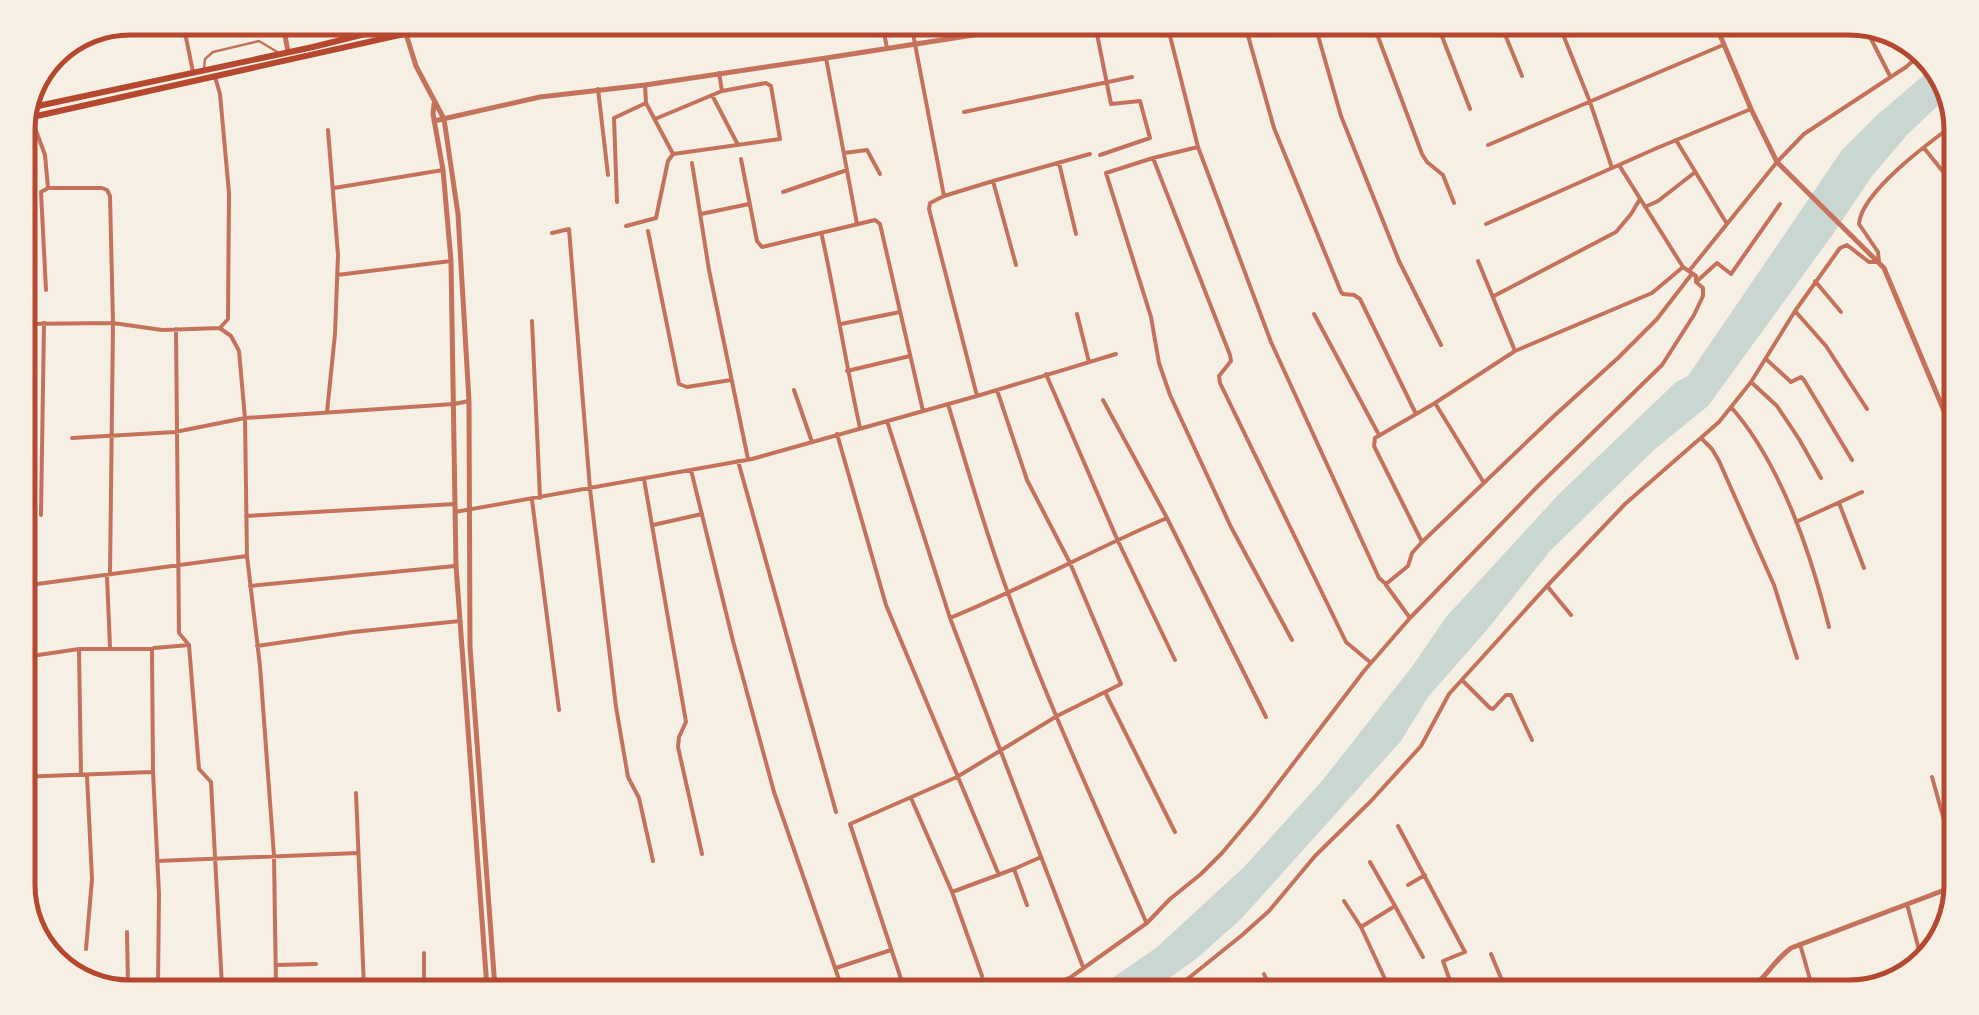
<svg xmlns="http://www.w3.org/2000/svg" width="1979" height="1015" font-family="'Nunito Sans',sans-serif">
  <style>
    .water { fill: #c9d6d2 }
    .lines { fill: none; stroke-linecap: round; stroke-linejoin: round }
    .service { stroke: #c5725c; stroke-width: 2.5 }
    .minor { stroke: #c5725c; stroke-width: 4 }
    .tertiary { stroke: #c5725c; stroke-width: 5 }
    .trunk { stroke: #b5482f; stroke-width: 6 }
    .rim { fill: none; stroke: #b5482f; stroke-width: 5 }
  </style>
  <rect width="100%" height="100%" fill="#f6efe4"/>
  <path class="water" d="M1938 63 1943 68 1951 93 1907 135 1872 176 1833 234 1708 406 1655 449 1550 551 1486 631 1428 697 1401 741 1240 920 1196 959 1148 993 1092 992 1156 948 1244 867 1322 781 1414 664 1446 617 1559 494 1676 382 1688 376 1842 150 1876 116Z"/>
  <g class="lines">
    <path class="service" d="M204 69 205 59 213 52 259 41 279 53"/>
    <path class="minor" d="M182 18 193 72
      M882 23 887 48
      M911 23 944 196
      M1095 24 1111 104 1140 101 1150 138 1100 155
      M1167 24 1198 147 1271 342 1379 578 1386 584 1408 566 1412 553 1422 542 1555 415 1618 358 1657 319 1691 275
      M1245 25 1274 128 1341 292 1343 294 1354 295 1360 299 1416 414
      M1315 25 1341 116 1399 261 1441 345
      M1374 26 1422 154 1427 162 1443 175 1454 203
      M1438 26 1470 109
      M1502 27 1522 76
      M1560 27 1590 102 1612 168
      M1866 29 1890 76
      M826 58 857 224
      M719 73 722 91
      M645 85 646 103 673 154
      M598 89 608 175
      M712 95 738 145
      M964 112 1132 77
      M31 117 45 155 48 188
      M655 119 722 91 766 83 771 86 780 139 673 154
      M1676 140 1727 224
      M1488 145 1723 45
      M1198 147 1153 158 1106 173 1151 317 1159 363 1170 395 1231 527 1292 640
      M1924 148 1957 189
      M844 153 867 150 880 174
      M1153 158 1230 355 1231 361 1219 376 1220 383 1346 642 1371 663
      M741 159 757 241 762 247 875 220 880 224 923 411
      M692 163 709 270 748 459
      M1059 163 1076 234
      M1619 165 1683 267
      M993 181 1016 265
      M334 188 443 170
      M783 192 847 170
      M617 202 614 118 646 103
      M1645 207 1658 201 1694 173
      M701 214 749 204
      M1486 224 1657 148 1751 109
      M626 226 656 218 668 161 673 154
      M648 231 679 384 687 387 731 380
      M552 233 569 229 590 489 616 707 628 777 639 798 653 861
      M822 236C836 300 846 364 860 428
      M1478 261 1515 351
      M1689 271 1777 162 1804 134 1906 67 1924 51
      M337 275 451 261
      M1815 281 1841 312
      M1696 282 1717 263 1731 274 1780 204
      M46 290 41 192 48 188H102L107 190 110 196 113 323 110 574
      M1494 296 1616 232 1631 214 1640 199
      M1795 311 1826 346 1867 409
      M1077 314 1089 362
      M1314 314 1379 435
      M532 321 540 498
      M18 324 113 323 162 330 220 328 228 319 229 193 220 94 215 77
      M841 324 900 312
      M176 329 179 633 189 645 199 769 211 782 222 987
      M221 329 231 336 239 351 245 418 247 556
      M1766 359 1791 382 1801 377 1804 380 1852 460
      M847 371 910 356
      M1046 374 1117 539 1175 660
      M1751 382 1777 406 1799 439 1821 478
      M794 390 812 442
      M977 396 929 209 930 203 944 196 993 181 1090 154
      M1103 400 1167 518 1266 717
      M1435 403 1484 483
      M948 404C967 467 985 531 1008 593 1048 705 1099 813 1146 922
      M1731 407C1782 465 1811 554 1829 627
      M327 412 335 334 338 255 328 130
      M887 421 950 618 1083 967
      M837 434 886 605 999 875
      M72 438 175 432 245 418 454 404 469 401
      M1702 439 1712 449 1719 461 1774 585 1797 658
      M738 461 836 812
      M691 470 733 641 774 792 843 991
      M644 479 686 722 679 737 678 747 702 854
      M532 500 559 710
      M1839 503 1864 568
      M455 512 752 459 977 396 1116 354
      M41 515 44 323
      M246 516 455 504
      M1796 522 1862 492
      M653 525 702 514
      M107 577 110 647
      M37 584 247 556 260 666 274 856 276 987
      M1386 585 1410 618
      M250 586 455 566
      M1547 586 1571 615
      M950 618C1024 588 1094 549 1167 518
      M257 646 353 632 460 621
      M154 648 189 645
      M79 650 81 775
      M18 658 79 649H152L153 772
      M1462 680 1490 708 1493 709 1506 695H1511L1532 740
      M1105 692 1175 832
      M1944 709 1952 741
      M18 777 153 772 159 894 158 986
      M1932 777 1951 845
      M356 793 364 988
      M911 798 952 892 982 976
      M1398 826 1465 952 1443 961 1455 995
      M157 861 358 853
      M1370 862 1395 906
      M1014 869 1041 857
      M1408 885 1425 875
      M1943 891 1950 918
      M952 892 1014 869 1027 905
      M1344 901 1361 927 1392 994
      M1907 904 1923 965
      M22 905 28 778
      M1361 927 1395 906 1423 957
      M127 932 128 986
      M1800 944 1815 997
      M86 949 92 879 87 776
      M424 953V988
      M1491 954 1508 995
      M276 965 316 964
      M836 968 891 950
      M1264 974 1273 994
      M905 991 850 824 957 777 1057 716 1121 684 1070 563 1027 480 997 390
      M1038 992 1071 977 1147 923 1170 899 1201 874 1222 853 1254 815 1364 671 1410 618 1538 486 1662 365 1694 315 1703 296V288L1696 282V276L1683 267 1652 293 1515 351 1435 403 1375 438 1374 446 1422 542
      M1170 993 1241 936 1269 911 1315 856 1371 801 1421 746 1449 694 1547 586 1625 504 1719 422 1751 382 1795 311 1840 248 1847 245 1869 262H1879L1878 252 1859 224C1861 191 1934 139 1960 120"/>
    <path class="tertiary" d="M282 19 288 52
      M1717 28 1751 109 1777 162 1884 268 1957 442
      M406 34 416 66 444 119 458 214 469 401 470 647 495 988
      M434 104 433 114 443 170 451 261 456 566 487 988
      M434 121 540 97 645 85 826 58 980 34 1027 23
      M1733 997C1767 984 1766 967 1791 948L1950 888"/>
    <path class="trunk" d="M24 109 313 47 425 19
      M19 120 467 20"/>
  </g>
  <path d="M0 0H1979V1015H0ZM130 35H1849A95 95 0 0 1 1944 130V885A95 95 0 0 1 1849 980H130A95 95 0 0 1 35 885V130A95 95 0 0 1 130 35Z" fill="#f6efe4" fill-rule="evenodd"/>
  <path class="rim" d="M130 35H1849A95 95 0 0 1 1944 130V885A95 95 0 0 1 1849 980H130A95 95 0 0 1 35 885V130A95 95 0 0 1 130 35Z"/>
</svg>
